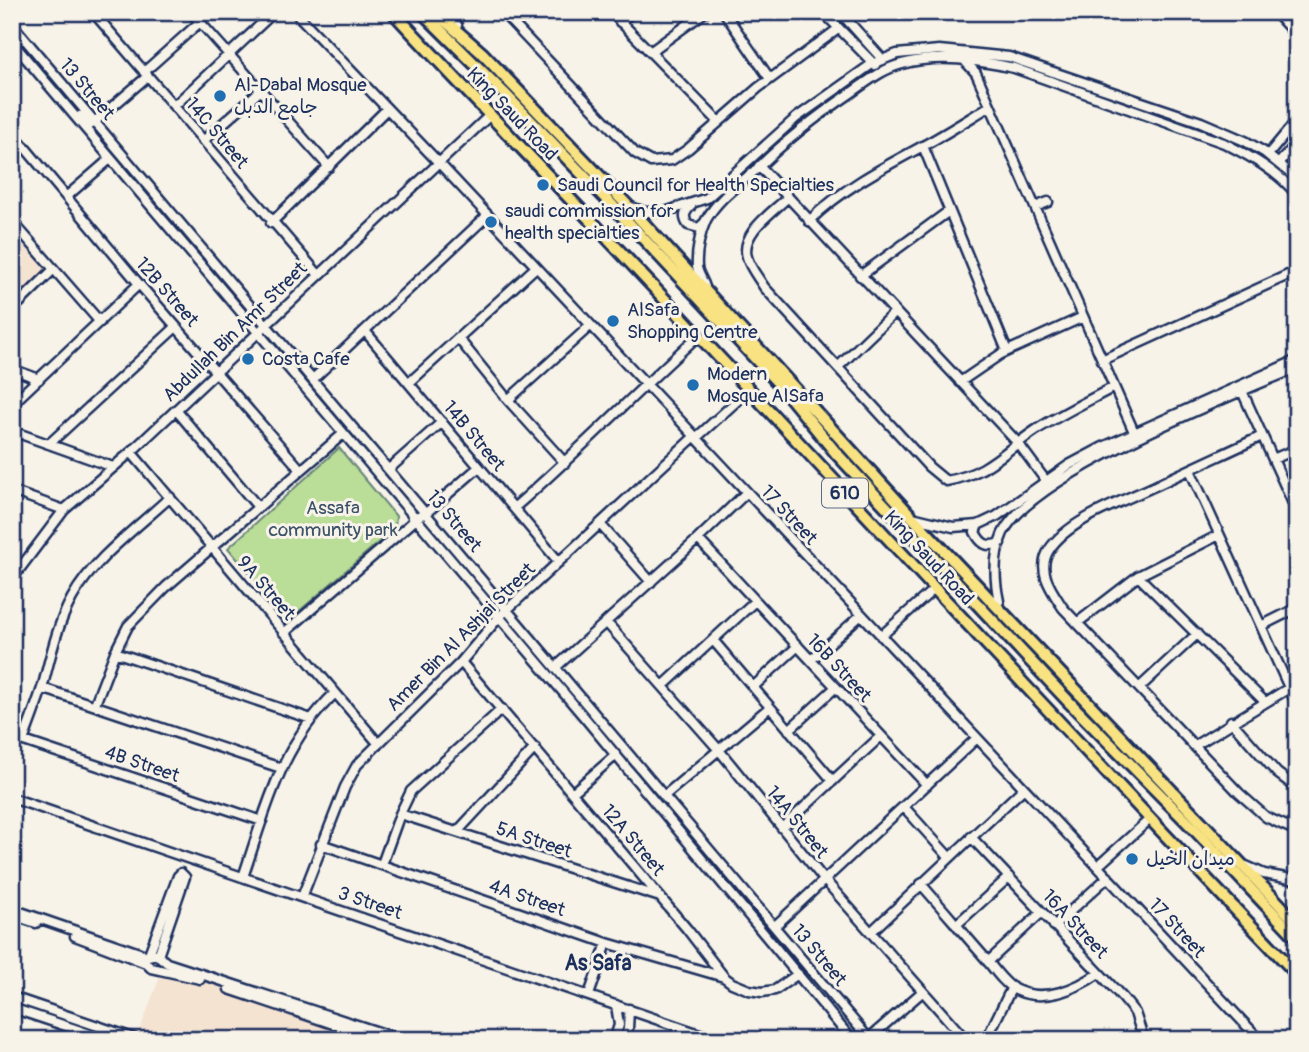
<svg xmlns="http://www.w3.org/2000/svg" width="1309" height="1052" font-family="Pangolin,'Playpen Sans Arabic',sans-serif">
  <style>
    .built { fill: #f5e3d2 }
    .green { fill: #badd97; stroke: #6a867a; stroke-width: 2 }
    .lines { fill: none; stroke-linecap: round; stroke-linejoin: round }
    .minor-casing { stroke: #1b2f5e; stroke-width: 13 }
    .major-casing { stroke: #1b2f5e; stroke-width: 16 }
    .minor { stroke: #f7f3e8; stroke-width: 8 }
    .major { stroke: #f8e281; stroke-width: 10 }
    .poi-dot { fill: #1f6fb2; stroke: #f7f3e8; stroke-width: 2.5 }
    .labels { text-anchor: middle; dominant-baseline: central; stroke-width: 6; stroke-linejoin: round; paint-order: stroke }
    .shield { fill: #f7f3e8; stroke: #5d6a87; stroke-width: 2 }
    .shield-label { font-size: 18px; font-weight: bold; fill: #1b2f5e }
    .poi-label { font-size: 19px; fill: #1b2f5e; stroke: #f7f3e8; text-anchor: start }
    .street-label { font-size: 19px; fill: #1b2f5e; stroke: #f7f3e8 }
    .park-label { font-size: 19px; fill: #3b5269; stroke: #f7f3e8 }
    .neighbourhood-label { font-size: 21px; font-weight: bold; fill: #1b2f5e; stroke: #f7f3e8 }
  </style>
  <rect width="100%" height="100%" fill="#f7f3e8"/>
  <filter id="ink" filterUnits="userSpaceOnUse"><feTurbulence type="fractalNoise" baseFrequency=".0143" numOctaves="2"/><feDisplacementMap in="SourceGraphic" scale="14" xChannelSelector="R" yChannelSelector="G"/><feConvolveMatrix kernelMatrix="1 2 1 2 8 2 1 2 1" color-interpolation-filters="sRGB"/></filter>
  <g filter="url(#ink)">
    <path class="built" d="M12 221 53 270 12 310Z
      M164 966 372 1040H136Z"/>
    <path class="green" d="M339 448 396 516 395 528 289 620 228 548Z"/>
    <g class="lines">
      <g class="minor-casing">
        <path id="minor" d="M93 12 318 274
          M191 12 329 167
          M295 12 440 164 1260 1040
          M444 12 457 25
          M502 12 635 153 651 162 672 160 688 149 758 88 838 29
          M611 12 719 122
          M724 12 770 79
          M823 12 875 65
          M840 12 883 60
          M1275 12 1297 36
          M620 22 632 12
          M12 24 870 1040
          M12 42 585 718 852 1040
          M650 52 705 12
          M964 60 976 73 1134 432
          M144 72 200 22
          M174 106 274 12
          M80 116 89 125 92 124 148 76
          M12 132 139 284 301 470
          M203 141 261 90
          M923 146 1007 351
          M1268 155 1297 120
          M1279 163 1297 143
          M759 166 1018 443 1046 481
          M66 197 110 159
          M787 198C773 212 740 233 747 257 750 268 758 277 764 287L929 467 946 481C988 474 1003 452 1036 430 1061 414 1088 401 1114 387
          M629 206 645 212H665L707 198 796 118 872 64 897 54 939 50 1009 57 1201 122 1245 141 1264 152 1297 179
          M691 206C684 213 683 217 688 225L699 228 705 222
          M1035 207 1048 202
          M12 221 100 322
          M809 221C842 189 880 169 921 147 944 135 967 120 990 106
          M271 223 387 109
          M860 276 949 211
          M705 287C703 280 698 274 697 267 696 252 700 233 706 220 719 197 740 184 759 167 788 138 817 116 851 93 867 82 882 69 902 64 939 54 977 60 1014 68L1224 143C1250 156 1279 172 1297 195
          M12 310 53 270
          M365 331 559 562
          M458 338 508 400 565 463
          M1102 360 1297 271
          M838 367 895 312
          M12 369 39 379
          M313 379 488 215
          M960 382 1001 354 1083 317
          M409 383 536 267
          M1242 391 1297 512
          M508 400 590 326
          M12 404 139 284
          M176 410 258 507
          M12 431 113 467
          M1262 436C1226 453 1190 469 1155 486 1123 501 1068 520 1049 550 1036 571 1052 591 1063 608L1239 793 1266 817 1297 831
          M696 438 749 390
          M49 444 176 327
          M131 452 378 743
          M1273 459 1297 449
          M389 469 442 422
          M1190 470 1297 705
          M12 491 64 510
          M515 507C578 452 636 392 698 336
          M912 517 953 527 978 525 997 516 1069 465 1101 448 1297 360
          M413 518 426 513 479 467
          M600 524 651 582
          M978 525 975 532C981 544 987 548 1000 543
          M698 539 927 785
          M1138 576 1265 702
          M12 579 64 510 131 452 489 116
          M999 601C994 578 993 555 1003 533 1032 474 1232 395 1297 368
          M606 622 719 750 822 877 966 1040
          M1077 623 1138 576 1219 535
          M1261 626 1297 608
          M284 633 415 520
          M881 636 934 589
          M713 640 833 781
          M115 652 311 719
          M811 660 861 615
          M461 662 687 929 724 977 732 983 749 990 762 992 775 990 798 974
          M556 667 698 539 746 493
          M663 686 755 601
          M753 687 798 646
          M42 688 281 768
          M1139 688 1197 634
          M95 704 115 652 128 626 166 587 343 434
          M1231 721 1277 773 1297 788
          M789 730 836 687
          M12 737 262 821
          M23 741C30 722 37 704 43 685 51 655 57 625 72 598 94 558 137 528 170 497
          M1194 746 1289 688
          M572 793 616 755
          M664 796 770 707
          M12 798 717 1040
          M904 807 949 857
          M400 814 657 896
          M782 828 881 736
          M457 832 535 748
          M971 837 1123 998 1135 1013 1144 1040
          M321 844 607 943 724 977
          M382 864 400 814 411 791 502 709
          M1098 866 1150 819
          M1246 866 1264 874 1297 880
          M243 877C267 807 280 746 335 693
          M921 884C943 909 964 934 986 959 994 969 1005 985 1016 990 1044 1003 1076 989 1099 973
          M302 897 345 787 357 765 461 662 499 617 695 436
          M12 909 148 956 156 954 167 963 403 1040
          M12 915 36 923
          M956 925 1009 877
          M775 926 977 738
          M1054 926 1108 877
          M871 932 1024 788
          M75 936 146 963 151 968 200 979
          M149 954 178 876 181 873 185 877 158 956
          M988 962 1042 912
          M229 989 381 1040
          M589 995 607 943
          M12 997 139 1040
          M12 1008 108 1040
          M614 1040 619 1025 616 1005
          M624 1040 628 1029 629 1009
          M867 1040 922 992
          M986 1040 1012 987"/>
      </g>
      <g class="major-casing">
        <path id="major" d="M393 12C459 84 527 153 594 224 829 473 1060 726 1297 974
          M422 12 504 93 612 205 781 386 836 453 1069 702 1195 830 1297 938
          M435 12 482 53 627 205 912 517 1297 923"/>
      </g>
      <use href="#minor" class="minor"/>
      <use href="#major" class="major"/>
    </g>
  </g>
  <g class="poi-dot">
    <circle cx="220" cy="96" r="7"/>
    <circle cx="543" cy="185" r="7"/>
    <circle cx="491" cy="222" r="7"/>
    <circle cx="613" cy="321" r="7"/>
    <circle cx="248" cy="359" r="7"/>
    <circle cx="693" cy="385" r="7"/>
    <circle cx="1132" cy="859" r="7"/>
  </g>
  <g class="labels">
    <rect class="shield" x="822" y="478.5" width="46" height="29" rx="5"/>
    <g class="shield-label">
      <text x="845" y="493">610</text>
    </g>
    <g class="poi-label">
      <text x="234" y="85">Al-Dabal Mosque<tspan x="234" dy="22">جامع الدبل</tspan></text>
      <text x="557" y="185">Saudi Council for Health Specialties</text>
      <text x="505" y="211">saudi commission for<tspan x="505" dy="22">health specialties</tspan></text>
      <text x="627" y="310">AlSafa<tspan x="627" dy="22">Shopping Centre</tspan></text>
      <text x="262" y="359">Costa Cafe</text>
      <text x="707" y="374">Modern<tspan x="707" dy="22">Mosque AlSafa</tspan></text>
      <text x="1146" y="859">ميدان الخيل</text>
    </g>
    <g class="street-label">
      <text transform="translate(87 89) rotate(50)">13 Street</text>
      <text transform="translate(512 114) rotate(46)">King Saud Road</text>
      <text transform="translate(217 133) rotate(50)">14C Street</text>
      <text transform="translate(167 292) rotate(49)">12B Street</text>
      <text transform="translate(235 332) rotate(-44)">Abdullah Bin Amr Street</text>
      <text transform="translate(474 436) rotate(50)">14B Street</text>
      <text transform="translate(789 515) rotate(47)">17 Street</text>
      <text transform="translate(454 521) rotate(50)">13 Street</text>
      <text transform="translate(929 558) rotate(47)">King Saud Road</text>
      <text transform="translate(266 588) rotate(49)">9A Street</text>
      <text transform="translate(461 637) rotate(-45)">Amer Bin Al Ashjai Street</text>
      <text transform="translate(839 668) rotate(47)">16B Street</text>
      <text transform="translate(142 764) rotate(19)">4B Street</text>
      <text transform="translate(797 822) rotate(51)">14A Street</text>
      <text transform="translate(534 840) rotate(18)">5A Street</text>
      <text transform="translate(633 840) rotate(50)">12A Street</text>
      <text transform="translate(527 898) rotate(19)">4A Street</text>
      <text transform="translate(370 903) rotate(19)">3 Street</text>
      <text transform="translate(1075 924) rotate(47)">16A Street</text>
      <text transform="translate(1177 928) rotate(47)">17 Street</text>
      <text transform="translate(819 955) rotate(50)">13 Street</text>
    </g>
    <g class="park-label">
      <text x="333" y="508">Assafa<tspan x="333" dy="22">community park</tspan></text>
    </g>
    <g class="neighbourhood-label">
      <text x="598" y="963">As Safa</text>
    </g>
  </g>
  <rect width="1309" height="1052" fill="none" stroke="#f7f3e8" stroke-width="42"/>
  <rect x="21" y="21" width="1267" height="1010" fill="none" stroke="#1b2f5e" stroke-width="2.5" filter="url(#ink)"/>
</svg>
